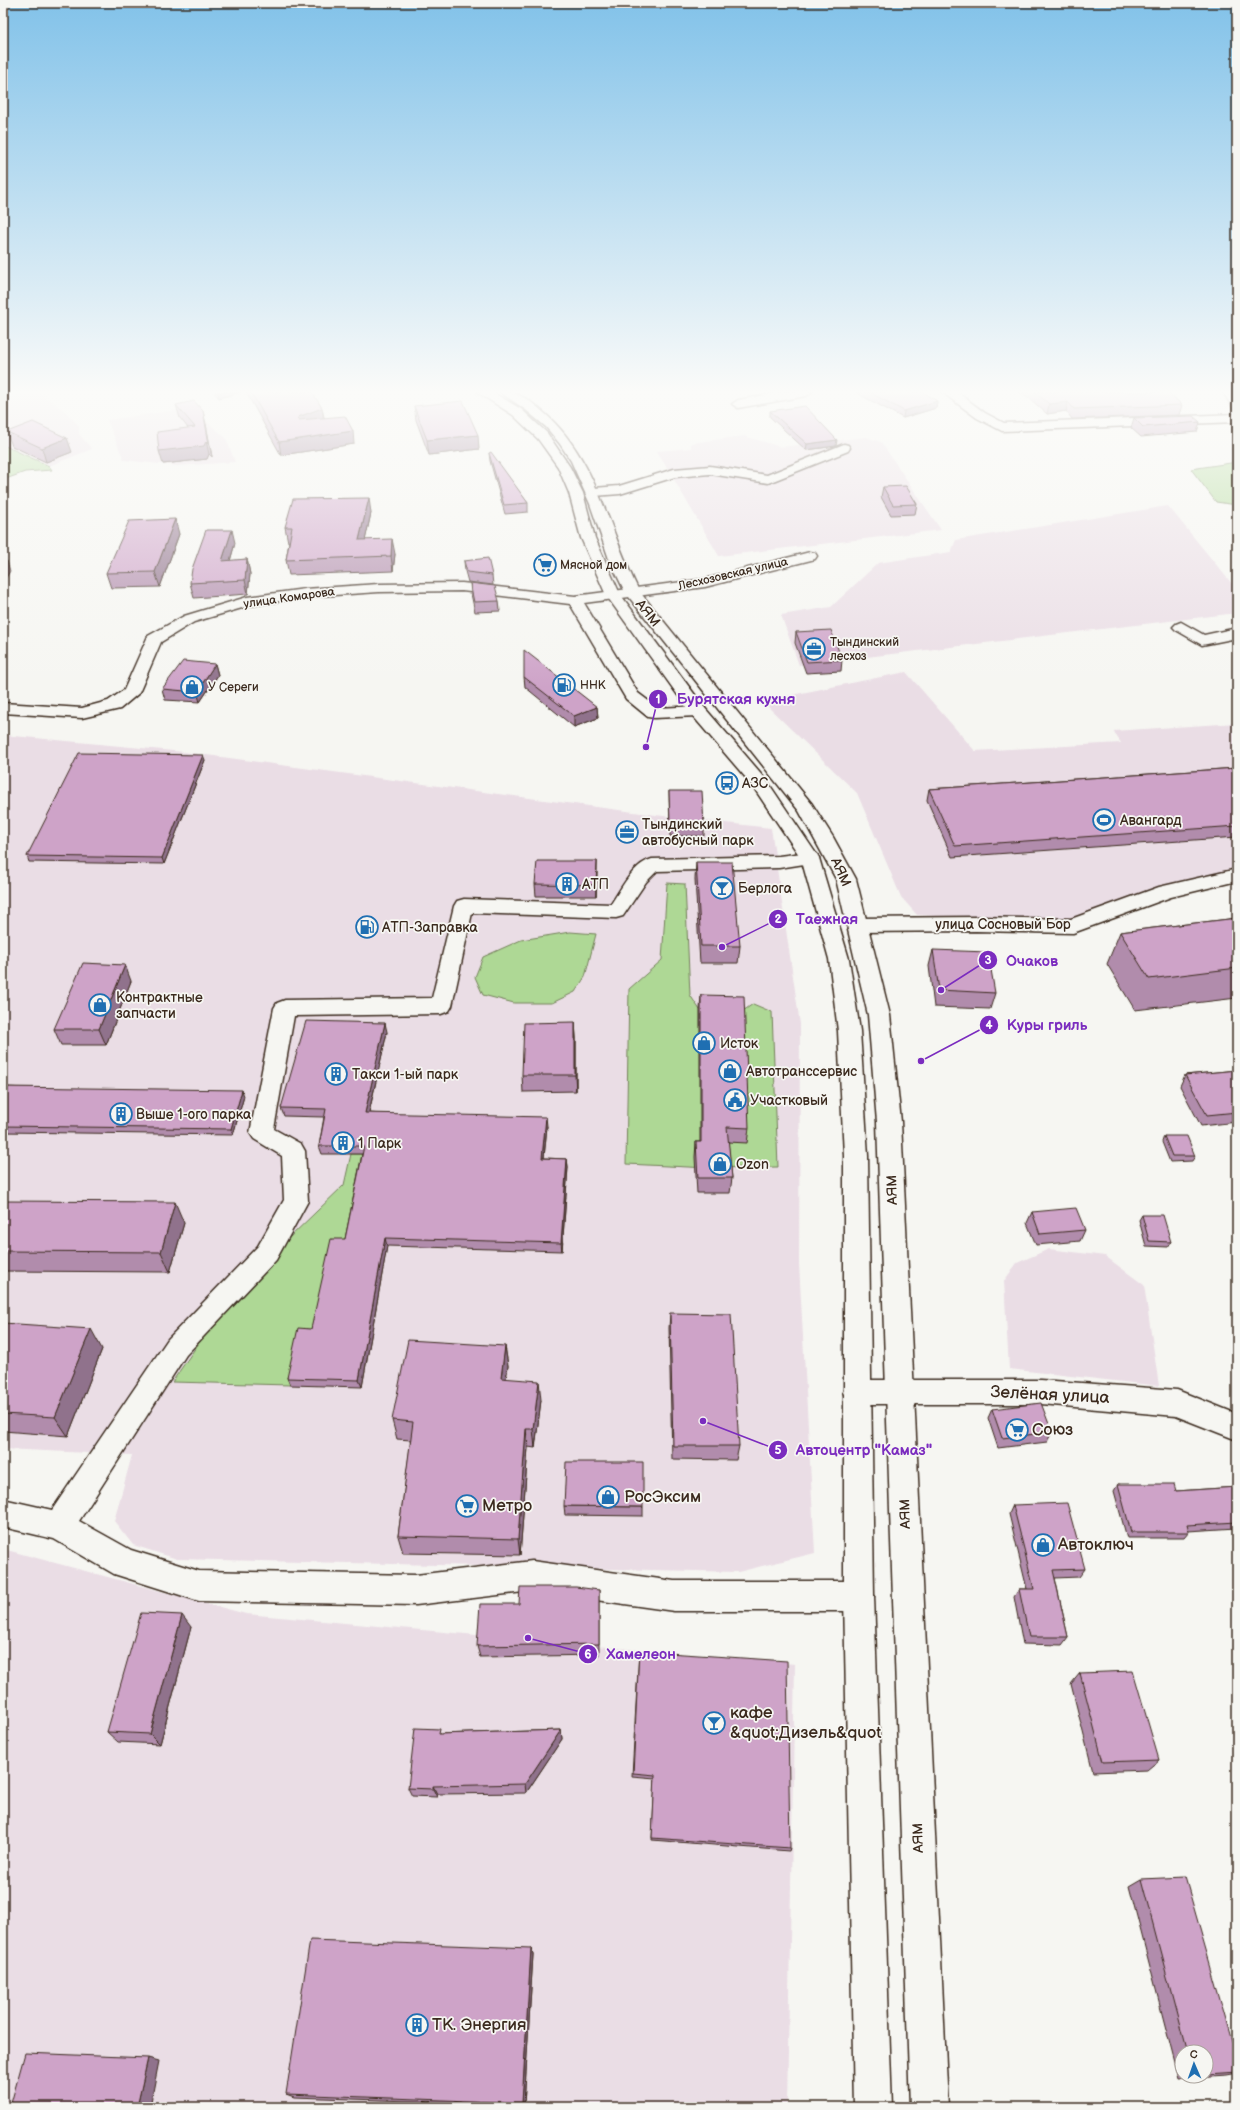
<svg xmlns="http://www.w3.org/2000/svg" width="1240" height="2110" font-family="'Balsamiq Sans',sans-serif">
  <style>
    .built { fill: #eadde5 }
    .green { fill: #aed895; stroke: #74815a }
    .lines { fill: none; stroke-linecap: round; stroke-linejoin: round }
    .minor-casing { stroke: #3b2a1e; stroke-width: 3 }
    .highway-casing { stroke: #3b2a1e; stroke-width: 3 }
    .minor { fill: #f6f6f2; fill-rule: evenodd }
    .highway { fill: #f6f6f2; fill-rule: evenodd }
    .wall { fill: #b18cac; stroke: #3b2a1e; fill-rule: evenodd }
    .shaded-wall { fill: #90728c; stroke: #3b2a1e }
    .building { fill: #cea3c8; stroke: #3b2a1e }
    .labels { text-anchor: middle; dominant-baseline: central; stroke-width: 3.5; stroke-linejoin: round; paint-order: stroke }
    .far-poi-label { font-size: 12px; fill: #3b2a1e; stroke: #f6f6f2; text-anchor: start }
    .far-street-label { font-size: 12px; fill: #3b2a1e; stroke: #f6f6f2 }
    .street-label { font-size: 14px; fill: #3b2a1e; stroke: #f6f6f2 }
    .poi-label { font-size: 14px; fill: #3b2a1e; stroke: #f6f6f2; text-anchor: start }
    .near-street-label { font-size: 17px; fill: #3b2a1e; stroke: #f6f6f2 }
    .near-poi-label { font-size: 17px; fill: #3b2a1e; stroke: #f6f6f2; text-anchor: start }
    .leader { fill: none; stroke: #7b2cbf; stroke-width: 1.5 }
    .callout-dot { fill: #7b2cbf; stroke: #f6f6f2; stroke-width: 1.5 }
    .mark-label { font-size: 12px; text-anchor: middle; font-weight: bold; fill: #fff }
    .callout-label { font-size: 15px; text-anchor: middle; font-weight: bold; fill: #7b2cbf; stroke: #f6f6f2; stroke-width: 3.5; stroke-linejoin: round; paint-order: stroke }
  </style>
  <rect width="100%" height="100%" fill="#f6f6f2"/>
  <filter id="ink" filterUnits="userSpaceOnUse"><feTurbulence type="fractalNoise" baseFrequency=".025" numOctaves="2"/><feDisplacementMap in="SourceGraphic" scale="8" xChannelSelector="R" yChannelSelector="G"/><feConvolveMatrix kernelMatrix="1 2 1 2 8 2 1 2 1" color-interpolation-filters="sRGB"/></filter>
  <g filter="url(#ink)">
    <path class="built" d="M10 392H39L66 412 79 426V434L92 449 49 466 3 445 11 427 3 423V395Z
      M191 408 226 438 235 462 177 466 124 460 107 420Z
      M744 436 781 447 866 437 881 442 941 530 719 556 657 451 691 448V443Z
      M1168 506 1237 590V613L799 665 781 615 831 607 878 563 951 552 956 540Z
      M906 672 975 751 1121 743 1113 731 1237 723V868L1162 889 1061 923 917 915 901 897 857 793 762 701Z
      M3 735 184 752 671 817 771 828 800 1024 799 1264 815 1553 738 1572 177 1559 133 1545 114 1521 132 1455 3 1449Z
      M1049 1249 1105 1256 1144 1285 1159 1386 1009 1369 1004 1281 1017 1263Z
      M3 1549 246 1614 795 1664 787 2107H3Z"/>
    <path class="green" d="M3 445 49 466 52 470 25 472 3 480Z
      M1237 462V505L1216 502 1191 469Z
      M667 883 685 884 690 995 700 1010 743 1011 753 1004 772 1012 778 1167 709 1168 626 1164 629 989 662 960Z
      M570 932 596 934 585 977 575 992 552 1003H514L483 995 475 977 483 957 521 940Z
      M351 1154H366L347 1247 314 1336 290 1385 172 1382 205 1334 289 1238 344 1185Z"/>
    <g class="lines">
      <g class="minor-casing">
        <path id="minor" d="M783 392H812L806 396 738 408 732 404 738 400Z
          M942 392H957L985 413 1004 423 1237 414V422L1002 431 977 418Z
          M1223 392H1235L1237 395V409L1233 408Z
          M844 444 848 445 850 448 848 451 768 483 710 474 675 477 620 494 594 496 587 492 594 488 619 486 674 469 710 466 767 475Z
          M810 552 815 553 817 556 815 559 705 587 584 603 638 693 658 708 698 706 704 707 706 711 704 715 698 716 654 718 648 717 626 699 570 604 462 591 379 592 305 597 249 606 194 622 161 642 139 693 120 709 82 718 3 713V703L82 708 108 701 124 690 148 636 184 616 247 597 305 589 379 584 462 583 575 596 705 579Z
          M1181 622 1204 635 1237 628V638L1202 645 1176 630 1173 627 1176 624Z
          M810 852 817 854 819 858 817 862 779 868 657 871 646 882 623 916 616 918 472 913 452 1006 449 1011 441 1014 294 1016 274 1129 301 1144 305 1151 308 1201 276 1260 186 1355 79 1521 131 1550 199 1571 416 1575 532 1561 674 1581H859L870 1585 874 1596 870 1607 859 1611H674L532 1591 416 1605 199 1601 114 1574 54 1539 3 1527V1499L52 1510 168 1339 258 1246 284 1200 282 1156 254 1139 250 1133 274 1008 277 1003 285 1000 432 998 454 906 457 901 464 899 611 904C621 889 633 864 652 859L779 856Z
          M1237 869V881L1171 897 1073 933 976 931 858 932 851 930 848 925 851 920 858 918 976 917 1071 919 1159 887Z
          M857 1380H1041L1177 1390 1237 1414V1440L1176 1416 1041 1404H857L847 1401 843 1392 847 1383Z"/>
      </g>
      <g class="highway-casing">
        <path id="highway" d="M477 392H492L521 409 547 433 570 467 583 493 595 538 620 594 704 707 765 778 819 858 849 959 860 1031 868 1156 874 1596 892 2107H854L844 1596V1156L838 1031 829 959 801 858 752 785 692 715 606 595 581 538 569 493 558 467 538 439 513 415Z
          M500 392C520 392 529 400 543 412 597 458 608 530 639 591L812 804 833 837 856 879 890 1015 901 1122 948 2107H910L877 1122 868 1015 836 879 799 811 625 592 609 559 590 504 571 461 560 444 546 427 526 410Z"/>
      </g>
      <use href="#minor" class="minor"/>
      <use href="#highway" class="highway"/>
    </g>
    <path class="wall" d="M214 392H242L219 398Z
      M246 392H312L322 408 324 417 354 444 281 455Z
      M855 392H923L937 401 936 408 903 418Z
      M1019 392H1168L1182 405 1179 415 1072 419 1066 411 1047 414 1028 397Z
      M176 405 206 424 212 457 209 454 207 459 163 464 188 428 180 418Z
      M414 406 479 449 429 455 416 420Z
      M770 411 836 446 806 450 770 417Z
      M1134 418 1200 422 1197 432 1141 437 1131 428Z
      M7 432 72 452 46 462 12 446Z
      M489 453 528 503V512L505 514 490 461Z
      M883 487 917 504 915 514 891 515 881 497Z
      M371 513 365 540 395 554 393 571 289 575 286 560 289 542H288L285 527Z
      M179 534 160 587 111 588 106 573Z
      M235 543 230 561 247 559 250 574 248 594 194 598 190 583Z
      M464 561 492 575 493 585 468 582 465 571Z
      M470 583 499 601 500 611 475 612 471 594Z
      M796 632 842 660 841 671 806 673 795 643Z
      M215 664 218 675 200 702 165 700 162 689Z
      M524 677 597 707 598 718 574 727 525 687Z
      M205 760 164 864 29 862 27 856Z
      M1237 768V837L952 857 927 800 929 789Z
      M669 791 704 825V836H670Z
      M696 862 740 946 738 963H700L695 879Z
      M597 872 596 896H536L535 884Z
      M1237 918V998L1135 1010 1107 964 1120 932Z
      M933 950 995 993 990 1009 934 1007 929 966Z
      M131 981 106 1045H61L54 1029Z
      M701 995 749 1128 747 1143 728 1142 732 1178 730 1193H697L695 1157 696 1142H700V1010Z
      M575 1022 576 1038V1091L523 1092 522 1075Z
      M387 1032 369 1113 547 1126 544 1158 567 1159 568 1167 562 1251 387 1246 362 1387 290 1385 287 1378 311 1329 345 1239 362 1154H322L319 1146 324 1117 284 1116 281 1108Z
      M1237 1070V1122L1201 1126 1180 1086 1185 1075Z
      M3 1087 244 1096 233 1135 3 1132Z
      M1164 1136 1195 1156 1192 1161 1170 1162 1162 1142Z
      M3 1201 184 1223 170 1272 3 1271Z
      M1032 1212 1085 1230 1080 1241 1036 1245 1027 1223Z
      M1142 1215 1171 1242 1168 1247 1146 1246 1139 1220Z
      M670 1313 739 1446 736 1460 672 1459 669 1328Z
      M3 1323 102 1349 68 1436 3 1431Z
      M505 1346 508 1366 506 1379 541 1400 535 1448 528 1447 520 1555 403 1553 398 1536 411 1440 397 1439 392 1420Z
      M992 1409 1052 1432 1047 1442 998 1448 988 1418Z
      M1118 1484 1176 1491 1237 1487V1528L1188 1531 1189 1532 1184 1538H1127L1114 1491Z
      M1013 1505 1085 1569 1079 1577 1055 1578 1068 1637 1062 1645 1023 1644 1014 1597 1019 1589H1027L1009 1514Z
      M564 1506 643 1507V1516L565 1515Z
      M599 1590V1655L480 1657 477 1646 519 1604Z
      M191 1627 160 1744 118 1742 107 1732Z
      M639 1651 790 1848 789 1851 652 1840 655 1778 632 1776Z
      M1080 1673 1159 1760 1147 1770 1093 1772 1071 1684Z
      M561 1730 562 1739 526 1793 437 1794V1797L412 1796 408 1788 441 1734Z
      M1141 1879 1237 2058V2073L1226 2075 1179 2078 1129 1886ZM1182 2052H1206V2076H1182Z
      M1237 1889V1917L1235 1890Z
      M531 1948 533 1954 524 2105 294 2097 286 2094Z"/>
    <path class="shaded-wall" d="M218 392H242L219 398Z
      M937 401 936 408 903 418 904 411Z
      M1068 402 1066 411 1047 414 1049 404Z
      M322 408 324 421 301 430 298 417Z
      M203 411 206 424 212 457 209 444Z
      M353 431 354 444 281 455 279 442Z
      M478 435 479 449 429 455 427 440Z
      M67 438 72 452 46 462 42 448Z
      M837 440 836 446 806 450 807 444Z
      M206 441 209 454 207 459 163 464 159 451Z
      M369 498 371 513 362 555 359 540Z
      M175 519 179 534 160 587 155 572Z
      M232 530 235 543 226 575 222 561Z
      M392 539 395 554 393 571 391 556Z
      M247 559 250 574 248 594 245 580Z
      M7 561 10 571 3 583V566Z
      M215 664 218 675 200 702 197 692Z
      M597 707 598 718 574 727V716Z
      M203 755 205 760 164 864 162 858Z
      M597 861V872L596 896V885Z
      M125 965 131 981 106 1045 99 1029Z
      M575 1022 576 1038V1091L575 1075Z
      M385 1023 387 1032 367 1121 365 1113Z
      M242 1090 244 1096 233 1135 231 1129Z
      M546 1117 547 1126 543 1167 542 1158Z
      M567 1159 568 1167 562 1251 561 1243Z
      M175 1202 184 1223 170 1272 161 1252Z
      M385 1238 387 1246 362 1387 359 1380Z
      M91 1329 102 1349 68 1436 55 1417Z
      M505 1346 508 1366 503 1397 501 1378Z
      M539 1381 541 1400 535 1448 533 1429Z
      M526 1429 528 1447 520 1555 518 1539Z
      M182 1615 191 1627 160 1744 150 1734Z
      M561 1730 562 1739 526 1793 525 1784Z
      M433 1786 437 1794V1797L433 1789Z
      M531 1948 533 1954 524 2105 522 2103Z
      M148 2058 159 2061 150 2107H137Z"/>
    <path class="building" d="M251 392H312L322 408 298 417 299 420 345 416 353 431 279 442Z
      M869 392H923L937 401 904 411Z
      M1035 392H1168L1182 405 1074 409 1068 402 1049 404Z
      M194 401 203 411 209 444 206 441 204 446 159 451 157 432 195 427 176 405Z
      M463 401 478 435 427 440 414 406Z
      M805 406 837 440 807 444 770 411Z
      M1193 416 1200 422 1143 427 1134 418Z
      M33 422 67 438 42 448 7 432Z
      M491 452 528 503 504 505 489 453Z
      M906 486 917 504 893 505 883 487Z
      M369 498 359 540 392 539 391 556 286 560 292 527H285L293 499Z
      M175 519 155 572 106 573 129 521Z
      M206 530H232L222 561 247 559 245 580 190 583 192 569Z
      M488 558 492 575 467 572 464 561Z
      M3 561H7L3 566Z
      M470 583 495 586 499 601 474 602Z
      M831 630 842 660 807 662 796 632Z
      M524 650 597 707 574 716 524 677Z
      M183 661 215 664 197 692 162 689Z
      M79 753 203 755 162 858 27 856Z
      M1237 768V826L955 846 929 789Z
      M669 791H702L704 825H670Z
      M537 861H597L596 885 535 884Z
      M696 862H732L740 946H701Z
      M1237 918V968L1149 979 1120 932Z
      M933 950 988 952 995 993 939 990Z
      M83 963 125 965 99 1029H54Z
      M701 995 744 996 749 1128 727 1127 732 1178H698L696 1142H701Z
      M306 1021 385 1023 365 1113 546 1117 542 1158 567 1159 561 1243 385 1238 359 1380 287 1378 298 1328 311 1329 331 1239H345L364 1146H319L326 1109 281 1108Z
      M575 1022V1075H522L524 1023Z
      M1237 1070V1112L1207 1115 1185 1075Z
      M3 1087 242 1090 231 1129 3 1126Z
      M1164 1136H1187L1195 1156H1172Z
      M3 1201 175 1202 161 1252 3 1251Z
      M1076 1208 1085 1230 1040 1234 1032 1212Z
      M1142 1215H1163L1171 1242 1149 1241Z
      M670 1313 731 1314 739 1446H673Z
      M3 1323 91 1329 55 1417 3 1414Z
      M408 1340 505 1346 501 1378 539 1381 533 1429H526L518 1539 398 1536 413 1422 392 1420Z
      M1041 1403 1052 1432 1002 1438 992 1409Z
      M566 1462H643V1507L564 1506Z
      M1118 1484H1174L1176 1491 1237 1487V1522L1187 1525 1189 1532H1131Z
      M1067 1503 1085 1569 1053 1570 1068 1637H1029L1019 1589H1034L1013 1505Z
      M520 1587H576L599 1590V1644L477 1646 480 1604H519Z
      M141 1613 182 1615 150 1734 107 1732Z
      M639 1651 787 1661 790 1848 652 1838 655 1775 633 1773Z
      M1133 1671 1159 1760 1103 1762 1080 1673Z
      M415 1728 440 1729 439 1734 561 1730 525 1784 433 1786V1789L408 1788Z
      M1185 1877 1237 2058V2072L1206 2074V2052H1187L1141 1879Z
      M310 1940 531 1948 522 2103 286 2094Z
      M25 2053 148 2058 137 2107H10Z"/>
  </g>
  <linearGradient id="sky" x2="0" y2="1"><stop stop-color="#82c2e9"/><stop offset="0.57" stop-color="#fbfbf9"/><stop offset="1" stop-color="#fbfbf9" stop-opacity="0"/></linearGradient>
  <rect width="1240" height="688" fill="url(#sky)"/>
  <defs>
    <g id="supermarket-ring" transform="scale(1.15)"><circle r="9.5" fill="#f6f6f2" stroke="#1f6fb2" stroke-width="1.5"/><path d="M-6-5.5h2.5l.6 2H6L4.5 2H-2.5L-4.4-4H-6ZM-1.5 3.2a1.3 1.3 0 1 0 .1 0ZM3 3.2a1.3 1.3 0 1 0 .1 0Z" fill="#1f6fb2"/></g>
    <g id="office-ring" transform="scale(1.15)"><circle r="9.5" fill="#f6f6f2" stroke="#1f6fb2" stroke-width="1.5"/><path d="M-6-3h4V-5.5h4V-3h4V5H-6ZM-1-4.5V-3h2v-1.5ZM-6 0V1H6V0Z" fill="#1f6fb2"/></g>
    <g id="fuel-ring" transform="scale(1.15)"><circle r="9.5" fill="#f6f6f2" stroke="#1f6fb2" stroke-width="1.5"/><path d="M-5.5-6h7V0h2V4h1.3V-2.5L3-4.5l.8-.8L6-3V5H2.5V1h-1V6h-7ZM-4.2-4.7v3.2H.2V-4.7Z" fill="#1f6fb2"/></g>
    <g id="shop-ring" transform="scale(1.15)"><circle r="9.5" fill="#f6f6f2" stroke="#1f6fb2" stroke-width="1.5"/><path d="M-5-2.5h2.3a2.7 3.5 0 0 1 5.4 0H5L5.5 6h-11ZM-1.5-2.5h3a1.5 2.3 0 0 0-3 0Z" fill="#1f6fb2"/></g>
    <g id="bus-ring" transform="scale(1.15)"><circle r="9.5" fill="#f6f6f2" stroke="#1f6fb2" stroke-width="1.5"/><path d="M-5-6H5V4H4V6H2V4H-2V6H-4V4H-5ZM-3.5-4V0h7V-4ZM-3.5 1.2v1.5H-2V1.2ZM2 1.2v1.5H3.5V1.2Z" fill="#1f6fb2"/></g>
    <g id="stadium-ring" transform="scale(1.15)"><circle r="9.5" fill="#f6f6f2" stroke="#1f6fb2" stroke-width="1.5"/><path d="M0-5a6.5 5 0 1 0 0 10a6.5 5 0 1 0 0-10ZM-3.5-1.8h7v3.6h-7Z" fill="#1f6fb2"/></g>
    <g id="building-ring" transform="scale(1.15)"><circle r="9.5" fill="#f6f6f2" stroke="#1f6fb2" stroke-width="1.5"/><path d="M-4-6H4V6H1V3H-1V6H-4ZM-2.5-4.3h1.7v1.8h-1.7ZM.8-4.3h1.7v1.8H.8ZM-2.5-1h1.7V.8h-1.7ZM.8-1h1.7V.8H.8Z" fill="#1f6fb2"/></g>
    <g id="bar-ring" transform="scale(1.15)"><circle r="9.5" fill="#f6f6f2" stroke="#1f6fb2" stroke-width="1.5"/><path d="M-6-5H6L.8 .8V4.5H3.5V6h-7V4.5H-.8V.8Z" fill="#1f6fb2"/></g>
    <g id="civic-ring" transform="scale(1.15)"><circle r="9.5" fill="#f6f6f2" stroke="#1f6fb2" stroke-width="1.5"/><path d="M-.6-6.5H3V-4.5H.6V-3L4-1V1h2V6H-6V1h2V-1L-.6-3ZM-1.2 2.5V6h2.4V2.5Z" fill="#1f6fb2"/></g>
  </defs>
  <g fill-rule="evenodd">
    <use href="#supermarket-ring" x="545" y="565"/>
    <use href="#office-ring" x="814" y="649"/>
    <use href="#fuel-ring" x="564" y="685"/>
    <use href="#shop-ring" x="192" y="687"/>
    <use href="#bus-ring" x="727" y="783"/>
    <use href="#stadium-ring" x="1104" y="820"/>
    <use href="#office-ring" x="627" y="832"/>
    <use href="#building-ring" x="567" y="884"/>
    <use href="#bar-ring" x="722" y="888"/>
    <use href="#fuel-ring" x="367" y="927"/>
    <use href="#shop-ring" x="100" y="1005"/>
    <use href="#shop-ring" x="704" y="1043"/>
    <use href="#shop-ring" x="730" y="1071"/>
    <use href="#building-ring" x="336" y="1074"/>
    <use href="#civic-ring" x="735" y="1100"/>
    <use href="#building-ring" x="121" y="1114"/>
    <use href="#building-ring" x="343" y="1143"/>
    <use href="#shop-ring" x="720" y="1164"/>
    <use href="#supermarket-ring" x="1017" y="1430"/>
    <use href="#shop-ring" x="608" y="1497"/>
    <use href="#supermarket-ring" x="467" y="1506"/>
    <use href="#shop-ring" x="1043" y="1545"/>
    <use href="#bar-ring" x="714" y="1723"/>
    <use href="#building-ring" x="417" y="2025"/>
  </g>
  <g class="labels">
    <g class="far-poi-label">
      <text x="560" y="565">Мясной дом</text>
      <text x="830" y="642">Тындинский<tspan x="830" dy="14">лесхоз</tspan></text>
      <text x="580" y="685">ННК</text>
      <text x="208" y="687">У Сереги</text>
    </g>
    <g class="far-street-label">
      <text transform="translate(733 574) rotate(-13)">Лесхозовская улица</text>
      <text transform="translate(289 598) rotate(-8)">улица Комарова</text>
    </g>
    <g class="street-label">
      <text transform="translate(648 613) rotate(51)">АЯМ</text>
      <text transform="translate(841 872) rotate(66)">АЯМ</text>
      <text x="1003" y="924">улица Сосновый Бор</text>
      <text transform="translate(892 1190) rotate(-92)">АЯМ</text>
      <text transform="translate(905 1514) rotate(-92)">АЯМ</text>
      <text transform="translate(918 1838) rotate(-92)">АЯМ</text>
    </g>
    <g class="poi-label">
      <text x="742" y="783">АЗС</text>
      <text x="1120" y="820">Авангард</text>
      <text x="642" y="824">Тындинский<tspan x="642" dy="16">автобусный парк</tspan></text>
      <text x="582" y="884">АТП</text>
      <text x="738" y="888">Берлога</text>
      <text x="382" y="927">АТП-Заправка</text>
      <text x="116" y="997">Контрактные<tspan x="116" dy="16">запчасти</tspan></text>
      <text x="720" y="1043">Исток</text>
      <text x="746" y="1071">Автотранссервис</text>
      <text x="352" y="1074">Такси 1-ый парк</text>
      <text x="750" y="1100">Участковый</text>
      <text x="136" y="1114">Выше 1-ого парка</text>
      <text x="358" y="1143">1 Парк</text>
      <text x="736" y="1164">Ozon</text>
    </g>
    <g class="near-street-label">
      <text transform="translate(1050 1395) rotate(3)">Зелёная улица</text>
    </g>
    <g class="near-poi-label">
      <text x="1032" y="1430">Союз</text>
      <text x="624" y="1497">РосЭксим</text>
      <text x="482" y="1506">Метро</text>
      <text x="1058" y="1545">Автоключ</text>
      <text x="730" y="1713">кафе<tspan x="730" dy="20">&amp;quot;Дизель&amp;quot</tspan></text>
      <text x="432" y="2025">ТК. Энергия</text>
    </g>
  </g>
  <path class="leader" d="M646 747L658 699M722 947L778 919M941 990L988 960M921 1061L989 1025M703 1421L778 1450M528 1638L588 1654"/>
  <g class="callout-dot">
    <circle cx="646" cy="747" r="4"/>
    <circle cx="722" cy="947" r="4"/>
    <circle cx="941" cy="990" r="4"/>
    <circle cx="921" cy="1061" r="4"/>
    <circle cx="703" cy="1421" r="4"/>
    <circle cx="528" cy="1638" r="4"/>
    <circle cx="658" cy="699" r="10"/>
    <circle cx="778" cy="919" r="10"/>
    <circle cx="988" cy="960" r="10"/>
    <circle cx="989" cy="1025" r="10"/>
    <circle cx="778" cy="1450" r="10"/>
    <circle cx="588" cy="1654" r="10"/>
  </g>
  <g class="mark-label">
    <text x="658" y="703">1</text>
    <text x="778" y="923">2</text>
    <text x="988" y="964">3</text>
    <text x="989" y="1029">4</text>
    <text x="778" y="1454">5</text>
    <text x="588" y="1658">6</text>
  </g>
  <g class="callout-label">
    <text x="736" y="704">Бурятская кухня</text>
    <text x="827" y="924">Таежная</text>
    <text x="1032" y="966">Очаков</text>
    <text x="1047" y="1030">Куры гриль</text>
    <text x="864" y="1455">Автоцентр "Камаз"</text>
    <text x="641" y="1659">Хамелеон</text>
  </g>
  <rect width="1240" height="2110" fill="none" stroke="#f6f6f2" stroke-width="16"/>
  <rect x="8" y="8" width="1224" height="2094" fill="none" stroke="#3b2a1e" stroke-width="1.5" filter="url(#ink)"/>
  <g transform="translate(1194 2064) rotate(358)"><circle r="19" fill="#f6f6f2" stroke="#aba49d"/>
  <path d="M0-3L7 15L0 10L-7 15Z" fill="#1f6fb2"/>
  <text y="-6" font-size="11" font-weight="bold" text-anchor="middle" fill="#3b2a1e">С</text>
  </g>
</svg>
